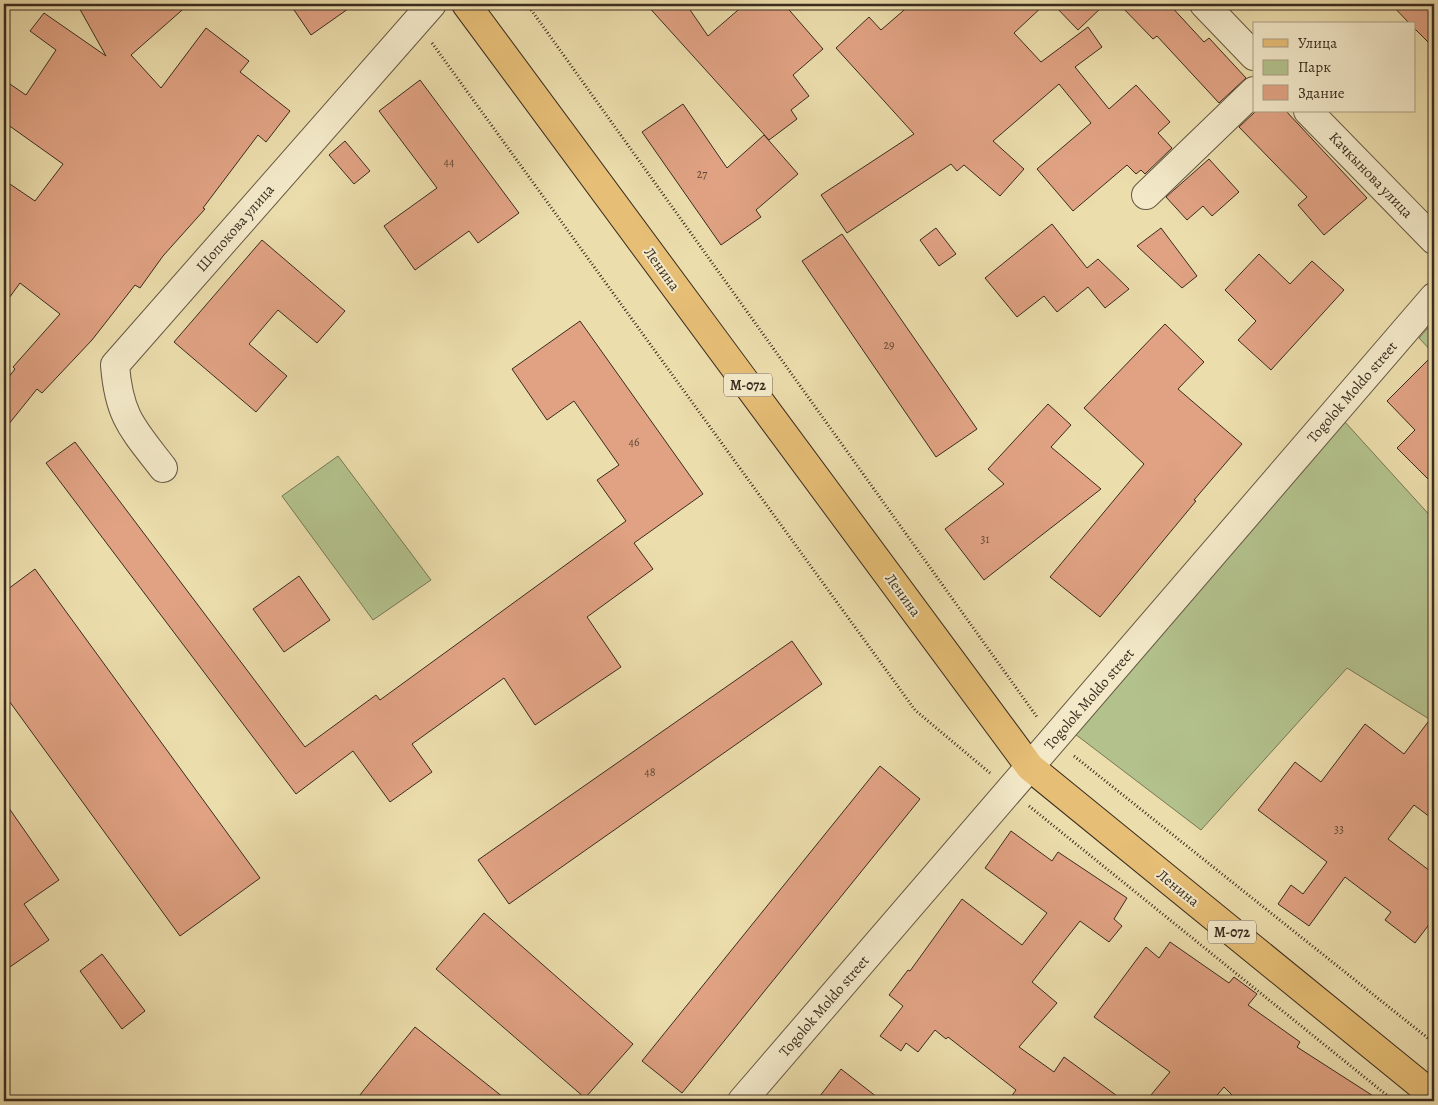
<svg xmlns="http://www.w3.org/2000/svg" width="1438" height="1105" font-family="Alegreya,serif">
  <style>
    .green { fill: #b3c28d; stroke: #767756 }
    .building { fill: #e0a283; stroke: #3a2c1f }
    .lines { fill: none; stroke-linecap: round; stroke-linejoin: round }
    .minor-casing { stroke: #665842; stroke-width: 30 }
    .tertiary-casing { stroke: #665842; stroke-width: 30 }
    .primary-casing { stroke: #3a2c1f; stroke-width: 30 }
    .path { stroke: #3a2c1f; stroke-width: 3; stroke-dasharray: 1 2.5; stroke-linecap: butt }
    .minor { stroke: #f3e9c9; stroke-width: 28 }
    .tertiary { stroke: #f3e9c9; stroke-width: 28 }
    .primary { stroke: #e6be76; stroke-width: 28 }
    .labels { text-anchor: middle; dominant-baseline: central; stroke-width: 4; stroke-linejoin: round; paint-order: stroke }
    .number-label { font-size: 12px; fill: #644a38 }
    .shield { fill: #f3e9c9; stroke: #726552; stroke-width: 1 }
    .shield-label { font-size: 14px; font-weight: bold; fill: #3a2c1f }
    .street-label { font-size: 15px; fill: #3a2c1f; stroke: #f3e9c9 }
  </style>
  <rect width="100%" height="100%" fill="#ecddac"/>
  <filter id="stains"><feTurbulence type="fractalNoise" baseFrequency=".004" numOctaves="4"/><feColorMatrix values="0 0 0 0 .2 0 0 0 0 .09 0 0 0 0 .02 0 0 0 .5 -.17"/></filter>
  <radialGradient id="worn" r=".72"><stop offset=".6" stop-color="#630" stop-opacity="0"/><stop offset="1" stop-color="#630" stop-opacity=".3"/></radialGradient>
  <path class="green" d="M1434 321V354L1419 338Z
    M1345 422 1434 520V722L1347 668 1201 830 1075 734Z
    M338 456 431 580 373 620 282 496Z"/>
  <path class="building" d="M77 4H189L131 55 161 88 206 28 249 61 240 72 290 111 266 142 258 135 203 208 205 209 163 256 140 288 135 285 92 340 42 393 37 389 4 430V383L15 369 13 367 60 314 20 283 4 305V180L35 201 63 164 4 122V80L26 95 56 50 30 31 44 13 106 56Z
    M290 4H355L311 35Z
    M646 4H686L708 36 745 4H784L823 49 793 75 809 96 791 110 797 119 769 140Z
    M911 4H1045L1014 33 1041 62 1088 27 1102 47 1075 67 1109 109 1136 85 1170 122 1158 133 1172 148 1145 174 1141 170 1136 174 1127 165 1073 211 1037 169 1091 123 1059 84 993 141 1024 169 1000 196 964 165 957 171 951 164 847 233 821 195 914 134 836 48 869 17 881 30Z
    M1053 4H1105L1078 30Z
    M1119 4H1169L1204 42 1209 38 1246 78 1219 103 1157 36 1153 39Z
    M1391 4H1434V48L1414 28V24H1410Z
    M420 80 519 213 478 243 469 231 415 270 384 226 437 188 379 111Z
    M683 104 727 168 764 135 798 174 756 210 761 217 721 245 642 132Z
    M1256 111H1286L1367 198 1324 235 1298 205 1307 197 1239 127Z
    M345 141 370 171 354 184 329 155Z
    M1209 159 1239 192 1212 216 1203 206 1187 220 1166 197Z
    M1052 224 1087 268 1098 259 1129 289 1105 308 1088 287 1057 312 1044 296 1017 317 985 278Z
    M936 228 956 254 939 266 920 240Z
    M1161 228 1197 276 1182 288 1137 246Z
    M842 234 977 429 936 457 802 261Z
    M262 240 345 311 317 343 278 310 249 344 287 376 256 412 174 342Z
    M1259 254 1290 284 1312 261 1344 290 1271 370 1238 340 1256 321 1225 290Z
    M580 321 703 494 634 543 653 569 587 617 621 667 535 725 504 678 412 744 432 772 390 802 353 751 296 794 46 463 75 442 305 747 376 695 380 700 626 521 597 480 619 465 574 401 547 420 512 369Z
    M1165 324 1204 362 1178 389 1242 444 1194 500 1196 501 1100 617 1050 577 1144 464 1084 408Z
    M1434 354V485L1397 448 1415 430 1387 401Z
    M1048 404 1071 425 1051 447 1101 489 984 580 945 529 1004 484 988 469Z
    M35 569 260 878 180 936 4 694V592Z
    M299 576 330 620 284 652 253 609Z
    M792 641 822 684 509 904 478 860Z
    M1434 714V820L1414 805 1388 839 1434 874V918L1415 943 1385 920 1391 912 1345 877 1309 926 1278 904 1291 885 1303 894 1327 862 1258 810 1295 762 1321 782 1365 724 1404 754Z
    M880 766 920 799 682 1093 642 1061Z
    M4 801 59 880 24 904 49 940 4 971Z
    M1011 831 1052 861 1058 852 1127 898 1114 919 1122 926 1109 942 1080 921 1032 982 1057 1003 1019 1047 1054 1072 1064 1057 1124 1101H1008L1016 1090 948 1037 946 1039 935 1030 918 1052 906 1043 901 1051 880 1036 903 1006 889 995 908 970 910 971 962 899 1022 945 1047 913 985 868Z
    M484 913 633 1044 585 1098 436 969Z
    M1170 942 1229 983 1234 977 1257 994 1248 1005 1300 1042 1297 1047 1381 1101H1238L1224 1087 1212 1101H1146L1170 1072 1094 1017 1146 947 1159 958Z
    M102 954 145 1011 122 1029 80 971Z
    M415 1027 508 1101H355Z
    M841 1069 882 1101H816Z"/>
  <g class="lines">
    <g class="minor-casing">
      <path id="minor" d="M1204 4 1254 56
        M1308 111 1434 240
        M1146 195 1254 91
        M163 468C133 429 119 417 115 365L432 4"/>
    </g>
    <g class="tertiary-casing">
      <path id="tertiary" d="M742 1101 1434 297"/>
    </g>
    <g class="primary-casing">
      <path id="primary" d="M466 4 1030 767 1434 1096"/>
    </g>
    <path class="path" d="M527 4 1037 717
      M432 43 915 710 990 773
      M1074 756 1434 1043
      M1029 806 1394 1101"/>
    <use href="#minor" class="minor"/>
    <use href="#tertiary" class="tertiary"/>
    <use href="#primary" class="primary"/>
  </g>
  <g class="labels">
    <g class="number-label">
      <text x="449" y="162">44</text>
      <text x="702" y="174">27</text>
      <text x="889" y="345">29</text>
      <text x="634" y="442">46</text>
      <text x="985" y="539">31</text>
      <text x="650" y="772">48</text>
      <text x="1339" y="829">33</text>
    </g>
    <g class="shield">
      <rect x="724" y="373.5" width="48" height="23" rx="4"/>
      <rect x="1208" y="920.5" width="48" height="23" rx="4"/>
    </g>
    <g class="shield-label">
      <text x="748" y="385">М-072</text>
      <text x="1232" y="932">М-072</text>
    </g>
    <g class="street-label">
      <text transform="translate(1371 175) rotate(46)">Качкынова улица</text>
      <text transform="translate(235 228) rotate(-49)">Шопокова улица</text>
      <text transform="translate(662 269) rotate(54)">Ленина</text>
      <text transform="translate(1352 392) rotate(-49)">Togolok Moldo street</text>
      <text transform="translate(903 595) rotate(54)">Ленина</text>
      <text transform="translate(1089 699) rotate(-49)">Togolok Moldo street</text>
      <text transform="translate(1178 888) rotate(39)">Ленина</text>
      <text transform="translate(824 1006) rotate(-49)">Togolok Moldo street</text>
    </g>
  </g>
  <rect width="1438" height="1105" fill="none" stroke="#ecddac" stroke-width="20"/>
  <rect x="5" y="5" width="1428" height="1095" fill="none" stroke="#3a2c1f" stroke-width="2.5"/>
  <rect x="10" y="10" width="1418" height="1085" fill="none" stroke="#3a2c1f"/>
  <rect x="1253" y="22" width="162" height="90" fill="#f3e9c9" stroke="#a99d85"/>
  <rect x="1263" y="39" width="25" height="8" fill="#e6be76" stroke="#a99d85"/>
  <text x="1298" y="48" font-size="15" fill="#3a2c1f">Улица</text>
  <rect x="1263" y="60" width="25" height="15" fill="#b3c28d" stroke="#a99d85"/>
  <text x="1298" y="72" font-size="15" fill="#3a2c1f">Парк</text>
  <rect x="1263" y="85" width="25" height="15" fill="#e0a283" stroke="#a99d85"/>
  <text x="1298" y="98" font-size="15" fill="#3a2c1f">Здание</text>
  <rect width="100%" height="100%" filter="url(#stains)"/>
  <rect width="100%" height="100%" fill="url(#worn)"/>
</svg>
